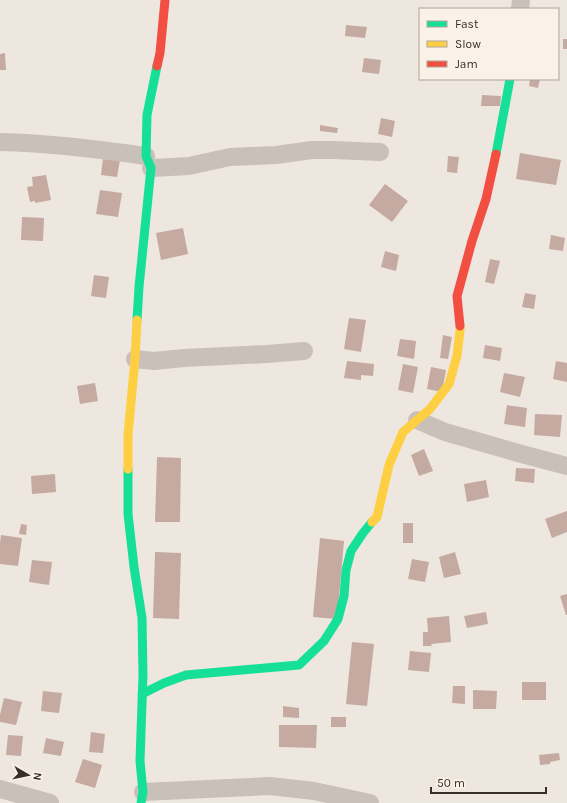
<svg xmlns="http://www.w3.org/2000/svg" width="567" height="803" font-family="Karla,sans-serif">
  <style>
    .building { fill: #c4aaa0 }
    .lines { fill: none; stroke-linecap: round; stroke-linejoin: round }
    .street { stroke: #c8c0b9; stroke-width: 18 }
    .fast { stroke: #16e098; stroke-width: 9 }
    .slow { stroke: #ffcf43; stroke-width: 9 }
    .jam { stroke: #f24e42; stroke-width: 9 }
  </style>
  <rect width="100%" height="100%" fill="#eee7e0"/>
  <path class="building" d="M346 25 367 27 365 38 345 36Z
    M563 39H567V49H563Z
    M5 53 6 70H0V54Z
    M364 58 381 60 379 74 362 72Z
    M530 79H540L538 88 529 86Z
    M482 95 501 96 500 106H481Z
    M381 118 395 121 392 137 378 134Z
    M320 125 338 128 337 133 320 131Z
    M520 153 561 160 556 185 516 179Z
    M448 156 459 157 457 173 447 172Z
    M103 158 120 160 117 177 101 175Z
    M46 175 51 200 35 203V201L30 202 27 187 33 186 32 177Z
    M385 184 408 201 392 222 369 205Z
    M100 190 122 193 118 217 96 214Z
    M22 217 44 218 43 241 21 240Z
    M183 228 188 254 161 260 156 233Z
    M551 235 565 238 563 251 549 249Z
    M385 251 399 255 396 271 381 267Z
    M490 259 500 261 494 284 485 282Z
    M94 275 109 277 106 298 91 296Z
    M525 293 536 295 534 309 522 307Z
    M349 318 366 320 361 352 344 349Z
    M443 335 452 337 448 359 440 358Z
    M400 339 416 341 414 359 397 356Z
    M485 345 502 348 500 361 483 358Z
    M347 361 374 364 373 376 361 375V380L344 378Z
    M556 361 567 363V382L553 379Z
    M403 364 418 367 413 393 398 390Z
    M431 367 446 370 442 392 427 389Z
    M504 373 525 377 520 397 500 392Z
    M95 383 98 401 80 404 77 386Z
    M507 405 527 408 525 427 504 424Z
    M535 414 562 415 560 437 534 435Z
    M424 449 433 471 419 476 411 455Z
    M157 457 181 458 180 522H155Z
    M516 468 535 469 534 483 515 481Z
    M55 474 56 492 32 494 31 476Z
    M486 480 489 497 467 502 464 484Z
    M567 511V532L552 538 545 519Z
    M403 523H413V543H403Z
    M21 524 27 525 26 535 19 534Z
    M1 535 22 538 18 566 0 564V543Z
    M320 538 344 541 337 619 313 617Z
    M155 552 181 553 179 619 153 618Z
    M455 552 461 574 444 578 439 557Z
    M412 559 429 562 425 582 408 579Z
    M32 560 52 562 49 585 29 582Z
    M567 594V615H566L560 596Z
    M486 612 488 624 467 628 464 616Z
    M449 616 451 642 431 644 432 646H423V632H428L427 618Z
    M352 642 374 644 367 706 346 704Z
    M410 651 431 653 429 672 408 670Z
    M522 682H546V700H522Z
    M453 686H465V704L452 703Z
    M473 690 497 691 496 709H473Z
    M43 691 62 693 59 713 41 711Z
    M4 698 22 702 16 725 0 722V715Z
    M283 706 299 708V718L283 717Z
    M331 717H346V727H331Z
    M279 725H317L316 748 279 747Z
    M91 732 105 734 103 753 89 752Z
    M8 735 23 736 21 756 6 755Z
    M46 738 64 742 61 756 43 753Z
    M559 753 560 760 550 762V764L540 765 539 755Z
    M83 759 102 765 95 788 75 782Z"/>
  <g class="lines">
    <path class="street" d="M520 9 521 0
      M0 142C49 143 97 149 146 156
      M151 168 189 166 230 157 276 155 312 150H334L380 152
      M135 359 154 361 184 358 267 354 304 351
      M417 420 445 432 518 453 567 466
      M0 789 50 803
      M143 792 270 786 314 791 370 803"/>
    <path class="fast" d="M496 154 510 79
      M137 320 139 287 151 168 146 156 147 115 157 66
      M128 469V514L134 567 142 618 143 675 140 761 143 792 141 803
      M142 694 164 683 186 675 299 665 324 641 338 619 344 596 346 570 351 551 363 533 372 522"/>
    <path class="slow" d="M128 469V435L135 359 137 320
      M372 522 377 517 389 465 403 432 430 409 449 384 457 356 460 331V326"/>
    <path class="jam" d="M157 66 160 53 165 0
      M460 326 457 296 472 241 486 199 496 154"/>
  </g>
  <rect x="419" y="8" width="140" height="72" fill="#fbf2e7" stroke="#ada39a"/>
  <rect x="427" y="21" width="20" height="6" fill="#16e098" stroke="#ada39a"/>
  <text x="455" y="28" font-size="12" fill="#392d27">Fast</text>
  <rect x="427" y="41" width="20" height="6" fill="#ffcf43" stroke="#ada39a"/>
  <text x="455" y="48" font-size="12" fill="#392d27">Slow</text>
  <rect x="427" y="61" width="20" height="6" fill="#f24e42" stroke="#ada39a"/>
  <text x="455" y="68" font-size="12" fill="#392d27">Jam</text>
  <g transform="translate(28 775) rotate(99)" stroke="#fbf2e7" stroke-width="3" paint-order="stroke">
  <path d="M0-3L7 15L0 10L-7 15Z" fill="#392d27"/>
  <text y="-6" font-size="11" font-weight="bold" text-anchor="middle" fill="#392d27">N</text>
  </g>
  <path d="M431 787v6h115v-6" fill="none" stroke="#392d27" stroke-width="2"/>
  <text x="437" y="787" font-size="12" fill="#392d27" stroke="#fbf2e7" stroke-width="3" paint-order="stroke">50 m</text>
</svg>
